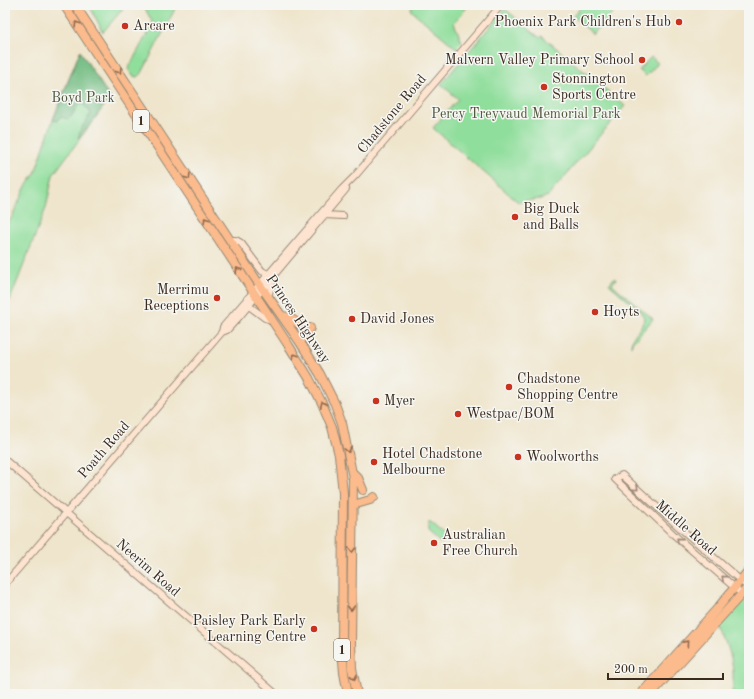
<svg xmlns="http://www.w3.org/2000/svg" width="754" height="699" font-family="'Old Standard TT',serif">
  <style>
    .green { fill: #90de9c; stroke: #66845d }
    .forest { fill: #74bd84; stroke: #587451 }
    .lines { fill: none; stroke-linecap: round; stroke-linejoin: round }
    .secondary-casing { stroke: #958875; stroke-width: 8 }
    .highway-casing { stroke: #958875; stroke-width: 10 }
    .secondary { stroke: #fde4d1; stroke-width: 6 }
    .highway { stroke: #fbbb8c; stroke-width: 8 }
    .oneway { stroke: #916b50 }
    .oneway2 { stroke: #9c8778 }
    .poi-dot { fill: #c8321e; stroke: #f6f6f2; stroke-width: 1.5 }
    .labels { text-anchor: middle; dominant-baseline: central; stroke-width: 3; stroke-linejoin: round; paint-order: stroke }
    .shield { fill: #f6f6f2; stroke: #73675e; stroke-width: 1 }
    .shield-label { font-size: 13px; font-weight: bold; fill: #3b2a1e }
    .poi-label { font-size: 14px; fill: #3b2a1e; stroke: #f6f6f2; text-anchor: start }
    .park-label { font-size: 14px; fill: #50573e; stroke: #f6f6f2 }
    .street-label { font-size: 14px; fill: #3b2a1e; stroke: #f6f6f2 }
  </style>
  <rect width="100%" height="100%" fill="#f6f6f2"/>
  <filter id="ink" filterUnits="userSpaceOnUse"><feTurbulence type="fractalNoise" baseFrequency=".025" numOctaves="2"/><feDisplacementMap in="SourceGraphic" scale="8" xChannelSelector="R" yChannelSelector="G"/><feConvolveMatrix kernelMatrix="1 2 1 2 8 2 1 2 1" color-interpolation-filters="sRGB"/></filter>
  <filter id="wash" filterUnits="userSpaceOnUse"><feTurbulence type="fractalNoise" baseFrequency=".012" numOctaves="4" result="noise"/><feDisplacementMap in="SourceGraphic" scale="16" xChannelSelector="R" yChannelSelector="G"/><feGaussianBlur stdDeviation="0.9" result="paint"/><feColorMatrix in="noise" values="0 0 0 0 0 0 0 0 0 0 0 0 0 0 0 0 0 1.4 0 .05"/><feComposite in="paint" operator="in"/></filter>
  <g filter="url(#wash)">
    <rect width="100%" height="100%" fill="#efe5cc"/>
    <path class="green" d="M89 5H126L103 32Z
      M143 5H177L142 73 137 77 133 76 128 69 153 23Z
      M415 5H469L454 23 462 42 456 48 412 11V8Z
      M583 5H619L593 34 573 16Z
      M505 9 540 38 542 36 625 106 548 196 540 199 518 202 433 128 458 99 441 84Z
      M80 51 110 98 53 175 46 208 8 305V309L5 319V227L12 217 25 188 35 173 55 114Z
      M651 57 658 63 646 76 639 70Z
      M614 278 616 279 612 284 653 319 632 343 631 346C630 335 644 329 644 317L639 310 609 284Z
      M428 523H431L448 538 442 544 428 532Z
      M749 592V694H732C736 665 730 652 720 626Z"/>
    <path class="forest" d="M80 51 110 98 80 138H78L81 129 91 113 83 104 78 105 71 117 68 119 61 117 59 118 57 121 53 120Z"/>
  </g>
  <g filter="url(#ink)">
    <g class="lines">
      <g class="secondary-casing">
        <path id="secondary" d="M325 215 343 216
          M230 240H236L241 243 262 271 268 274
          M268 296 274 278
          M249 306 265 318 272 320
          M222 332 227 330 239 317 346 189
          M5 460 276 694
          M5 584 222 332 223 327 342 189 355 176 501 5
          M742 594 673 534 615 479 622 475 679 527 748 587"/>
      </g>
      <g class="highway-casing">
        <path id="highway" d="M64 5 289 346 309 378 322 403 332 427 339 455 343 493 342 648 344 673 348 694
          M75 5 255 278 300 342 320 374 335 404 342 423 353 478 351 643 352 668 357 694
          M282 316 289 317 300 325
          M300 342 310 328
          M352 472 358 478 363 490
          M353 505 370 500 374 497
          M641 694 717 609 749 570
          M651 694 749 586"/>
      </g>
      <use href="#secondary" class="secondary"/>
      <use href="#highway" class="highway"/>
    </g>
    <defs><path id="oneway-chevron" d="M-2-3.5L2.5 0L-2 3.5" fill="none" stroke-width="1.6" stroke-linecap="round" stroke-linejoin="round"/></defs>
    <g class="oneway">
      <use href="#oneway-chevron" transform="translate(77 24) rotate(-123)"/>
      <use href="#oneway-chevron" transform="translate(119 71) rotate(57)"/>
      <use href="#oneway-chevron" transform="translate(188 177) rotate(57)"/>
      <use href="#oneway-chevron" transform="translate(206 220) rotate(-123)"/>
      <use href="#oneway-chevron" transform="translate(238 270) rotate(-123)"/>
      <use href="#oneway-chevron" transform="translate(295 356) rotate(-122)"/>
      <use href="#oneway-chevron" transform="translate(323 404) rotate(-114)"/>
      <use href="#oneway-chevron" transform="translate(348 450) rotate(78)"/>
      <use href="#oneway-chevron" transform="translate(352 550) rotate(92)"/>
      <use href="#oneway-chevron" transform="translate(351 608) rotate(91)"/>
      <use href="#oneway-chevron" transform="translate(686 643) rotate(-48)"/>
      <use href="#oneway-chevron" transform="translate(354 677) rotate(80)"/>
    </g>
    <g class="oneway2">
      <use href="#oneway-chevron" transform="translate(636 488) rotate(42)"/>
      <use href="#oneway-chevron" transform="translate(679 540) rotate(-140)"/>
      <use href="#oneway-chevron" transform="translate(724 578) rotate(-138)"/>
    </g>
  </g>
  <g class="poi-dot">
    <circle cx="679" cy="22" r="4"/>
    <circle cx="125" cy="26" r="4"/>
    <circle cx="642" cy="60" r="4"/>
    <circle cx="544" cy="87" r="4"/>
    <circle cx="515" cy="217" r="4"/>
    <circle cx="217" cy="298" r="4"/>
    <circle cx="595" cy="312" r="4"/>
    <circle cx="352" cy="319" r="4"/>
    <circle cx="509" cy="387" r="4"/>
    <circle cx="376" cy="401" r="4"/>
    <circle cx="458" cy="414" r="4"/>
    <circle cx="518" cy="457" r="4"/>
    <circle cx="374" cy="462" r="4"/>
    <circle cx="434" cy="543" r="4"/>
    <circle cx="314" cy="629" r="4"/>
  </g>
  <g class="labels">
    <g class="shield">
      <rect x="133" y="110" width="16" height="22" rx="3"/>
      <rect x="334" y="639" width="16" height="22" rx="3"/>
    </g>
    <g class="shield-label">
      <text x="141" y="121">1</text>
      <text x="342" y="650">1</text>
    </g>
    <g class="poi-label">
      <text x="671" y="22" text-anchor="end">Phoenix Park Children's Hub</text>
      <text x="133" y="26">Arcare</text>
      <text x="634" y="60" text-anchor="end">Malvern Valley Primary School</text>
      <text x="552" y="79">Stonnington<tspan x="552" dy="16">Sports Centre</tspan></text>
      <text x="523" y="209">Big Duck<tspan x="523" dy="16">and Balls</tspan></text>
      <text x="209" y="290" text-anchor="end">Merrimu<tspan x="209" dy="16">Receptions</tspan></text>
      <text x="603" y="312">Hoyts</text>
      <text x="360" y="319">David Jones</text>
      <text x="517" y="379">Chadstone<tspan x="517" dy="16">Shopping Centre</tspan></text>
      <text x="384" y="401">Myer</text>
      <text x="466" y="414">Westpac/BOM</text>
      <text x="382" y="454">Hotel Chadstone<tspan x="382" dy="16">Melbourne</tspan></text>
      <text x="526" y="457">Woolworths</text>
      <text x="442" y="535">Australian<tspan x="442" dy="16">Free Church</tspan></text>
      <text x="306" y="621" text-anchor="end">Paisley Park Early<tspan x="306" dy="16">Learning Centre</tspan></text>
    </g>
    <g class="park-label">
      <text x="83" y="98">Boyd Park</text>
      <text x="526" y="114">Percy Treyvaud Memorial Park</text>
    </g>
    <g class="street-label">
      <text transform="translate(392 114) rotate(-50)">Chadstone Road</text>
      <text transform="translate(298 319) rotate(56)">Princes Highway</text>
      <text transform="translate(104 450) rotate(-49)">Poath Road</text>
      <text transform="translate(686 528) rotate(41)">Middle Road</text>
      <text transform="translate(148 568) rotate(41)">Neerim Road</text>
    </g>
  </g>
  <rect width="754" height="699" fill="none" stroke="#f6f6f2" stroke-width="20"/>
  <path d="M608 673v6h115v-6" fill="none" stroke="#3b2a1e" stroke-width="2"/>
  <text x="614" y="673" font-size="12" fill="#3b2a1e" stroke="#f6f6f2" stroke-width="3" paint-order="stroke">200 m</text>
</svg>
